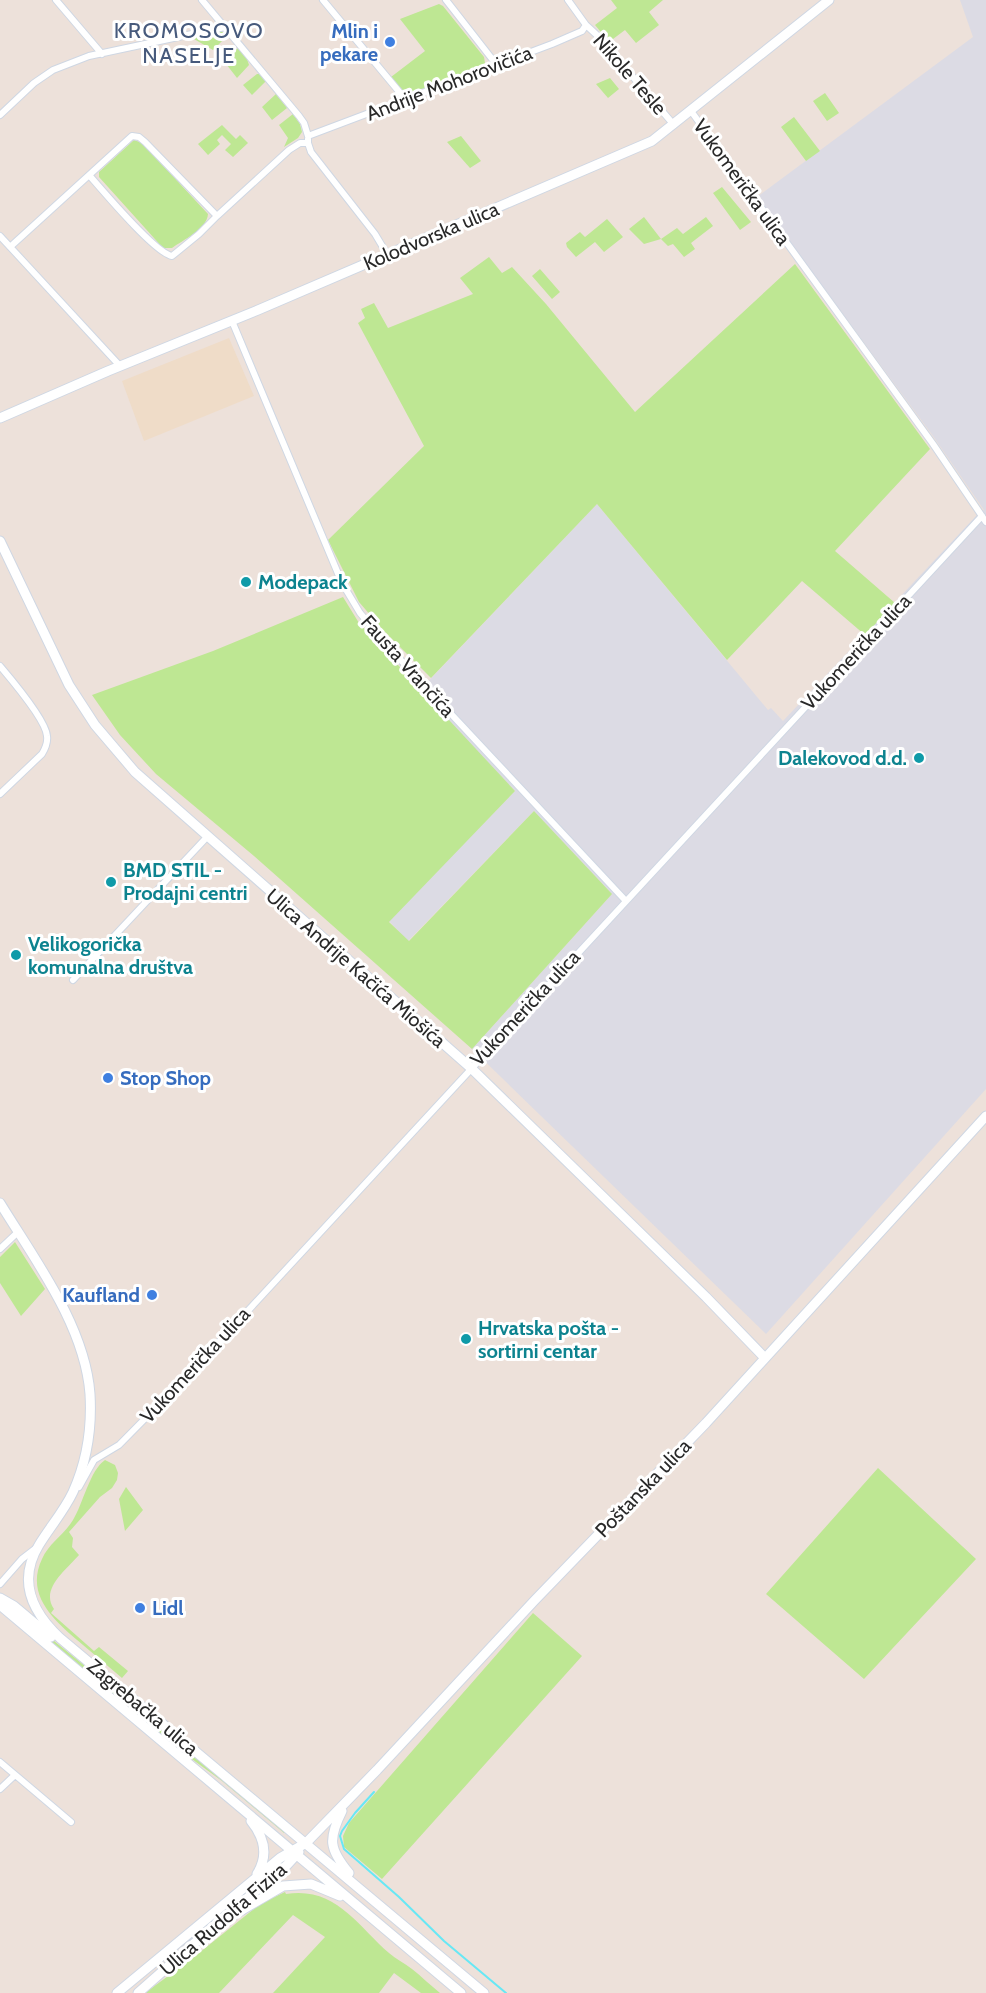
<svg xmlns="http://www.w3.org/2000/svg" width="986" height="1993" font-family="Cabin,sans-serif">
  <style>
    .industrial { fill: #dcdbe4 }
    .education { fill: #efdcc8 }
    .green { fill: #bee793 }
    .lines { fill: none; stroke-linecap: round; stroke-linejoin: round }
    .stream { stroke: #67e8f5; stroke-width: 2 }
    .street-casing { stroke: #cfd7e3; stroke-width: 8 }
    .secondary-casing { stroke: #cfd7e3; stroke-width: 11 }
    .street { stroke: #fff; stroke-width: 6 }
    .secondary { stroke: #fff; stroke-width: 9 }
    .shop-dot { fill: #3f7fe0; stroke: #fff; stroke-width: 2 }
    .culture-dot { fill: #0f9aa8; stroke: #fff; stroke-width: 2 }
    .labels { text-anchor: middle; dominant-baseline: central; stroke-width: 6; stroke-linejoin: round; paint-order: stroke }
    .shop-label { font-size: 20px; font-weight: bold; fill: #366cbe; stroke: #fff; text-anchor: end }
    .street-label { font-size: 20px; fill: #292929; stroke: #fff }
    .culture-label { font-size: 20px; font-weight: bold; fill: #0d838f; stroke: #fff; text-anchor: start }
    .quarter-label { font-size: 22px; letter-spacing: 1.5px; fill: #475a7c; stroke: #fff }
  </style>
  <rect width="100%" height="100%" fill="#ede1da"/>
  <path class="industrial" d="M960 0H986V1089L766 1334 472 1049 612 894 534 811 408 941 389 921 515 791 420 690 597 504 768 710 771 708 783 721 976 516 984 510 933 436 757 197 973 37Z"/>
  <path class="education" d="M229 338 254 396 144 441 122 381Z"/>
  <path class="green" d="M611 0H663L649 12 659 25 636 43 625 30 609 42 595 25 617 8Z
    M439 4 443 6 484 57 485 63 481 67 414 94 403 92 391 77 425 51 400 19Z
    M221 31 227 36 213 50 194 39 195 37Z
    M238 48 247 59 249 65 237 78 223 60Z
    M257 74H259L266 81 252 95 243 85Z
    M610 78 619 89 608 98 596 84Z
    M825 93 839 113 827 121 813 101Z
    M276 94 287 108 272 120 262 107Z
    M293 114 300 124 302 132 298 138 284 147 288 138 279 125Z
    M794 117 820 151 806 161 781 127Z
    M222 125 236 139 240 135 248 143 233 157 225 150 231 144 222 135 217 140 220 144 208 155 198 144Z
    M461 136 481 161 470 168 447 142Z
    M134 140 142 143 208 214C207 229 183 240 172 248H163L99 177V172Z
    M722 187 751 222 740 230 713 193Z
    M644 217 661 239 677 228 683 234 706 217 713 226 691 243 695 249 684 257 673 244 668 246 661 239 644 244 629 229Z
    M607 219 623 237 604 252 595 242 576 257 567 247 566 243 580 232 585 237Z
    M489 257 502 273 512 267 546 304 635 412 795 264 930 449 835 551 895 603 865 635 802 581 727 660 597 504 431 678 384 631 359 602 328 540 424 446 358 323 365 318 361 309 374 303 388 328 473 294 460 278Z
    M540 269 560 292 552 299 532 276Z
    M343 597 359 623 515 791 389 922 409 941 534 811 612 894 472 1049 254 856 156 774 120 735 92 695 213 651Z
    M15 1242 45 1289 21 1316 0 1283V1257Z
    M105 1460 115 1465 118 1473 117 1480 112 1488 100 1497 69 1532 73 1538 72 1547 79 1555C66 1570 40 1589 54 1609L51 1613 94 1651 99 1647 128 1671 122 1678C109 1667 96 1656 83 1645 57 1623 24 1597 42 1559 49 1543 64 1535 73 1520 83 1504 90 1470 105 1460Z
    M878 1468 976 1559 864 1679 766 1594Z
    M126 1487 143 1510 125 1531 119 1499Z
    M12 1607 287 1829 284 1833 222 1781 174 1746 9 1608Z
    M533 1613 582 1656 382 1879 344 1847 343 1836 349 1823Z
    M285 1892 286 1894C335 1886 357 1925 389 1953 396 1959 404 1963 412 1969 421 1976 430 1985 440 1993H421L394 1973 379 1993H273L325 1937 293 1915 219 1993H145L194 1957 260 1904Z"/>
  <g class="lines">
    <path class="stream" d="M374 1792 355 1813 342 1831 340 1836 344 1849 399 1897 444 1941 506 1993"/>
    <g class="street-casing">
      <path id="street" d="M56 0 102 54
        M202 0 299 116 304 123 308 136
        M323 0 406 100
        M446 0 496 64
        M568 0 586 25 599 37 674 125
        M691 111 933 444 986 522
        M0 115 34 83 53 70 89 56 225 27
        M308 136 552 44 582 31 586 25
        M308 143 311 152 375 234 387 254
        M217 216 289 150 300 143H308V139
        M0 236 120 366
        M10 247 132 136 139 137 145 142 217 216 199 234 172 256C155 253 103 191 89 175
        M232 321 342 583 360 613 396 655 625 900
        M0 666C11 679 46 720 47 736 48 743 45 749 42 754L0 794
        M73 980 207 837
        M0 1249 18 1232
        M79 1487 94 1460 119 1445 195 1368 982 516
        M0 1584 22 1559 35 1549
        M0 1762 71 1822
        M0 1789 15 1775"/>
    </g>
    <g class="secondary-casing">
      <path id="secondary" d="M0 418 108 371 258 310 652 141 829 0
        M0 541 69 685 95 725 135 772 471 1068 706 1297 765 1358
        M0 1203C35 1260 85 1326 90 1394 92 1428 87 1461 73 1492 64 1511 50 1527 39 1545 17 1581 32 1612 60 1638L484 1993
        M0 1598 14 1606 51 1637
        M0 1605 461 1993
        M342 1811C328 1839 329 1849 349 1873
        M251 1821C264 1837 269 1855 257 1874
        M230 1917 283 1886 311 1884 340 1896
        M117 1993 280 1858 306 1843 377 1770 534 1601 706 1423 986 1116
        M138 1993 222 1919 287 1865 299 1852"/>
    </g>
    <use href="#street" class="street"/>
    <use href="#secondary" class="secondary"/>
  </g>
  <g class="shop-dot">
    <circle cx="390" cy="42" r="6"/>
    <circle cx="108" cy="1078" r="6"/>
    <circle cx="152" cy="1295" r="6"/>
    <circle cx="140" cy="1608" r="6"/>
  </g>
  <g class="culture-dot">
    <circle cx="246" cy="582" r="6"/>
    <circle cx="919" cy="758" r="6"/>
    <circle cx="111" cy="882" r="6"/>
    <circle cx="16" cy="955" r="6"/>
    <circle cx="466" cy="1339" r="6"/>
  </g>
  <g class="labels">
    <g class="shop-label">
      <text x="378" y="31">Mlin i<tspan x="378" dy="23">pekare</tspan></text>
      <text x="120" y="1078" text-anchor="start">Stop Shop</text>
      <text x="140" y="1295">Kaufland</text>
      <text x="152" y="1608" text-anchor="start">Lidl</text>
    </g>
    <g class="street-label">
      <text transform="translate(630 74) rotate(49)">Nikole Tesle</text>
      <text transform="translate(449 83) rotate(-21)">Andrije Mohorovičića</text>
      <text transform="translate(742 182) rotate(54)">Vukomerička ulica</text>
      <text transform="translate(431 236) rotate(-23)">Kolodvorska ulica</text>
      <text transform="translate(856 652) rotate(-47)">Vukomerička ulica</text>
      <text transform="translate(408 666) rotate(48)">Fausta Vrančića</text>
      <text transform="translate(356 968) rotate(41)">Ulica Andrije Kačića Miošića</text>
      <text transform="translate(525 1008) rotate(-47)">Vukomerička ulica</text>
      <text transform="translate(195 1365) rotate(-47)">Vukomerička ulica</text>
      <text transform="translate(643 1488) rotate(-46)">Poštanska ulica</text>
      <text transform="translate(143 1707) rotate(40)">Zagrebačka ulica</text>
      <text transform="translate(223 1919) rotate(-41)">Ulica Rudolfa Fizira</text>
    </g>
    <g class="culture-label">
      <text x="258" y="582">Modepack</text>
      <text x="907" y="758" text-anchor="end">Dalekovod d.d.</text>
      <text x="123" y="870">BMD STIL -<tspan x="123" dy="23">Prodajni centri</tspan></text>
      <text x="28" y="944">Velikogorička<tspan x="28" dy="23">komunalna društva</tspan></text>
      <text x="478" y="1328">Hrvatska pošta -<tspan x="478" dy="23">sortirni centar</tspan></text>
    </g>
    <g class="quarter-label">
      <text x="189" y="30">KROMOSOVO<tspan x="189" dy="25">NASELJE</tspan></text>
    </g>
  </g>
</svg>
